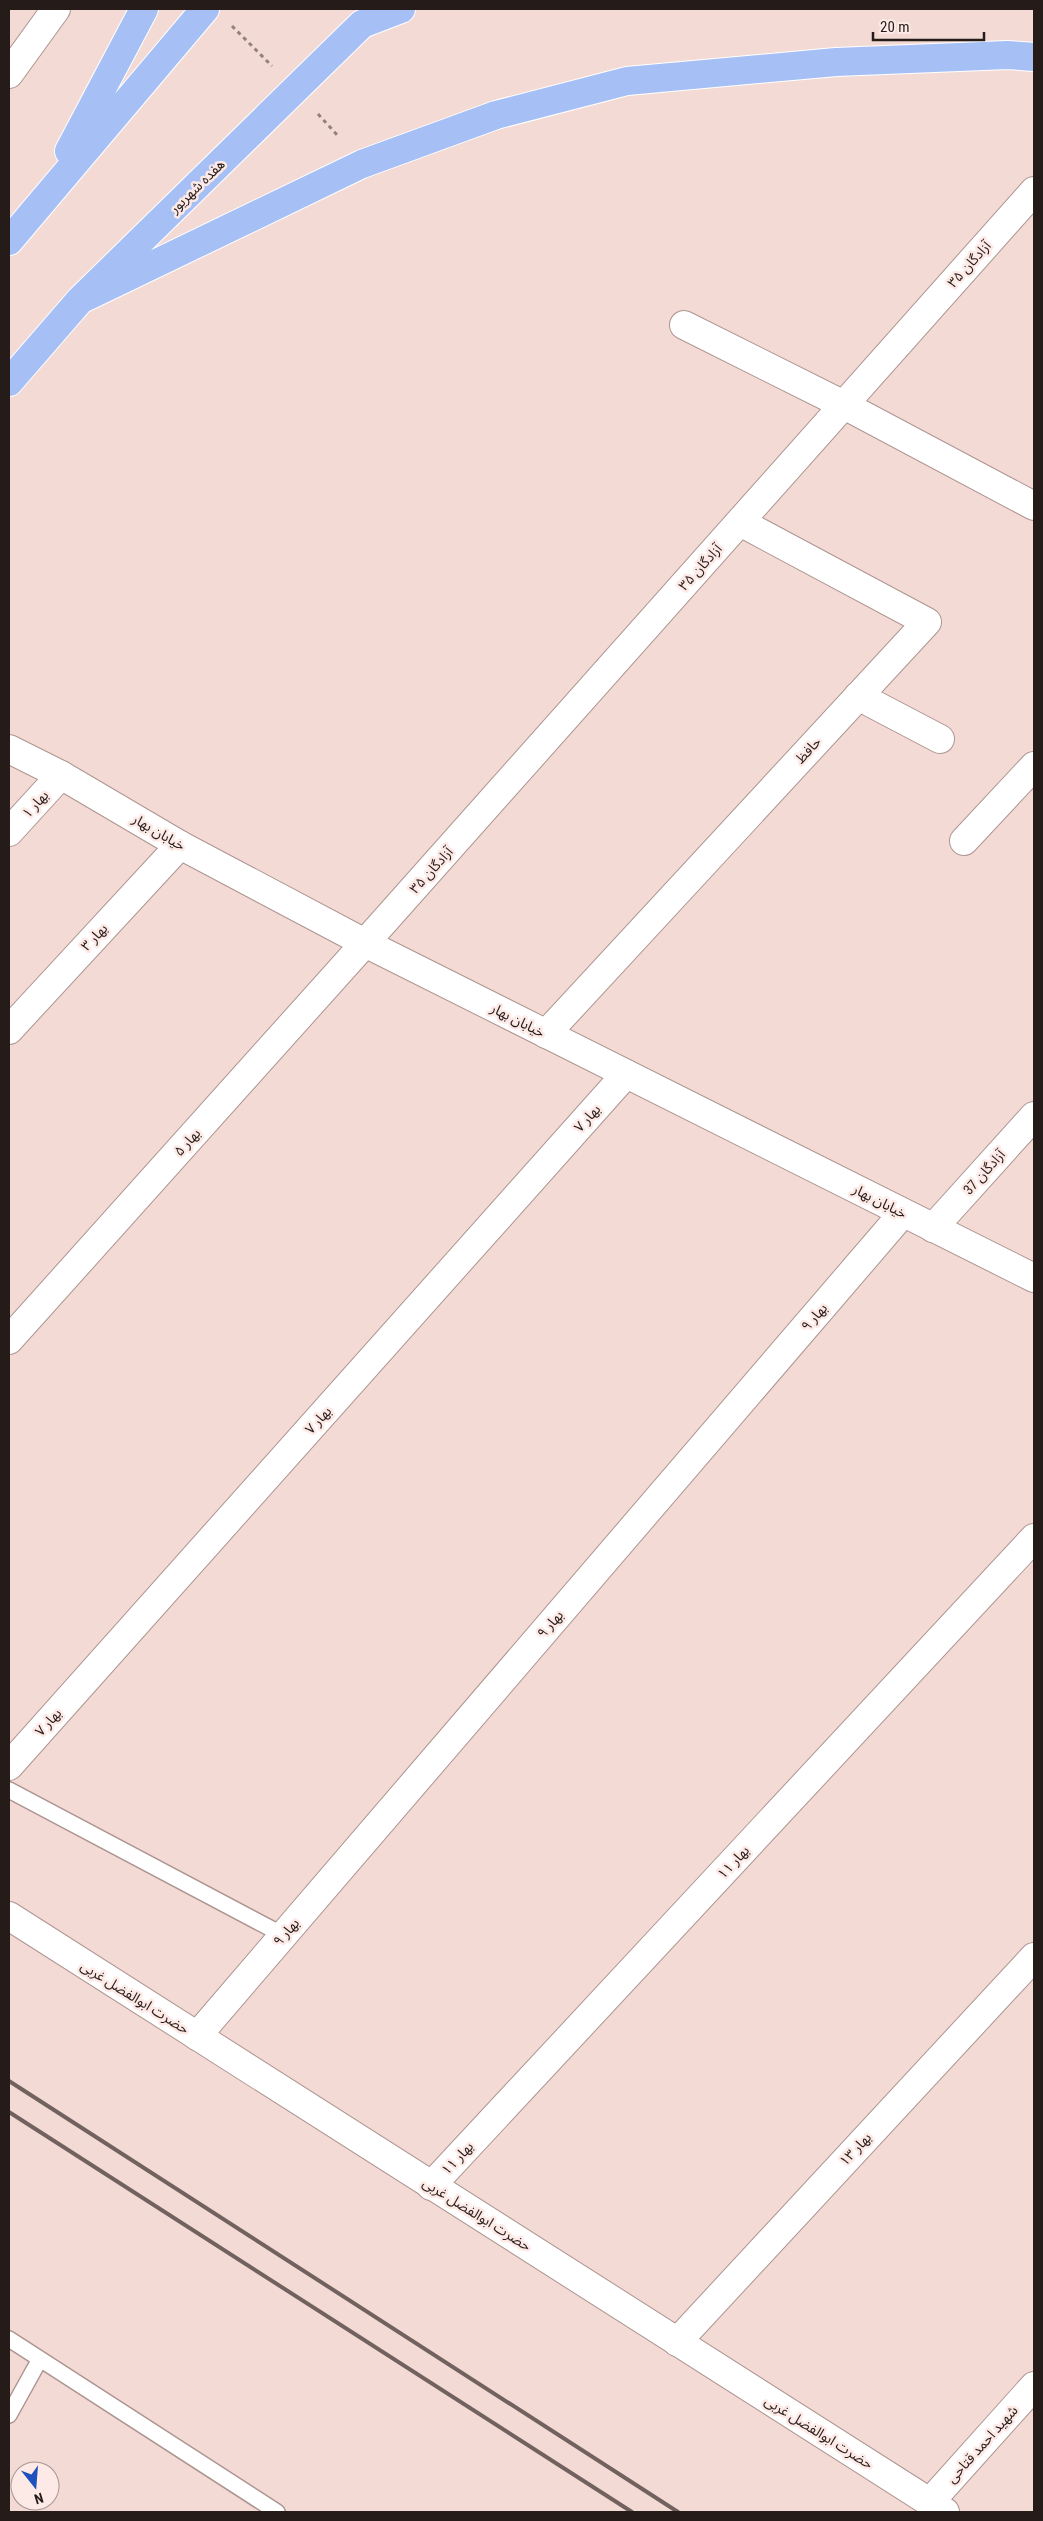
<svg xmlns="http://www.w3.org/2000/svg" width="1043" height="2521" font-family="'Roboto Condensed','Noto Sans Arabic',sans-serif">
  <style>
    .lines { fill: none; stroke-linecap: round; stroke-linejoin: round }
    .lane-casing { stroke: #ad9591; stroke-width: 18 }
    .street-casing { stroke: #ad9591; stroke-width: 30 }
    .secondary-casing { stroke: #ad9591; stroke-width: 30 }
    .primary-casing { stroke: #fff; stroke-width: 30 }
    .path { stroke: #93817d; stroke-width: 3; stroke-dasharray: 4 4; stroke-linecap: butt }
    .lane { stroke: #fff; stroke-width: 15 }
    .street { stroke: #fff; stroke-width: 28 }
    .secondary { stroke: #fff; stroke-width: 28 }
    .primary { stroke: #a6c0f6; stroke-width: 28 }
    .rail { stroke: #72625f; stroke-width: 4 }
    .labels { text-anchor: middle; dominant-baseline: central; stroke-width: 5; stroke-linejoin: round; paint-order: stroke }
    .street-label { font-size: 14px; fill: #251c1a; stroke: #fde9e5 }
  </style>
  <rect width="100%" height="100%" fill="#f4dad5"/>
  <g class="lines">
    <g class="lane-casing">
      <path id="lane" d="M9 1790 283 1935
        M9 2339 40 2359
        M9 2415 40 2359 277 2512"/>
    </g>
    <g class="street-casing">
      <path id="street" d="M9 74 56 9
        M684 325 844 405 1034 506
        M858 696 940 739
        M9 832 61 775
        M964 841 1034 766
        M9 1030 180 845
        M546 1034 927 622 740 522
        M933 1228 1034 1116
        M9 1340 365 943 1034 191
        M9 1766 626 1074
        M197 2036 903 1213
        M431 2186 1034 1538
        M677 2342 1034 1957
        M930 2502 1034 2386"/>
    </g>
    <g class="secondary-casing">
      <path id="secondary" d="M9 749 61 775 180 845 365 943 1034 1278
        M9 1916 945 2512"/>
    </g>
    <g class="primary-casing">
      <path id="primary" d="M69 151 144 9
        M9 241 205 9
        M80 300 362 164 496 115 627 81 836 62 1008 55 1034 57
        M9 382 80 300 362 24 401 9"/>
    </g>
    <path class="path" d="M232 26 272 66
      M318 114 339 137"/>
    <use href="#lane" class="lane"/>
    <use href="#street" class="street"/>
    <use href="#secondary" class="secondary"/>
    <use href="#primary" class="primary"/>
    <path class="rail" d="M9 2081 678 2512
      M9 2112 632 2512"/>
  </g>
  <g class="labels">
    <g class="street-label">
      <text transform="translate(197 186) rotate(-44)">هفده شهریور</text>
      <text transform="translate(969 264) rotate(-48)">آزادگان ۳۵</text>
      <text transform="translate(700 567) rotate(-48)">آزادگان ۳۵</text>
      <text transform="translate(808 750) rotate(-47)">حافظ</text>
      <text transform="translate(35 804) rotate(-48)">بهار ۱</text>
      <text transform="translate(159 832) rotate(30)">خیابان بهار</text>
      <text transform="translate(431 870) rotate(-48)">آزادگان ۳۵</text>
      <text transform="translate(94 937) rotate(-47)">بهار ۳</text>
      <text transform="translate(518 1020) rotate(27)">خیابان بهار</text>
      <text transform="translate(587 1118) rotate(-48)">بهار ۷</text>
      <text transform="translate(187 1142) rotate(-48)">بهار ۵</text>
      <text transform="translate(984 1172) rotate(-48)">آزادگان 37</text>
      <text transform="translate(880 1201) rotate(27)">خیابان بهار</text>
      <text transform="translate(814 1317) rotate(-49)">بهار ۹</text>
      <text transform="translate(318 1420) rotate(-48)">بهار ۷</text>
      <text transform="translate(550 1624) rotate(-49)">بهار ۹</text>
      <text transform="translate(48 1722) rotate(-48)">بهار ۷</text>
      <text transform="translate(733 1862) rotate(-47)">بهار ۱۱</text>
      <text transform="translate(286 1932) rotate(-49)">بهار ۹</text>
      <text transform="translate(135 1997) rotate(32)">حضرت ابوالفضل غربی</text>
      <text transform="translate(855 2149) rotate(-47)">بهار ۱۳</text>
      <text transform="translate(457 2158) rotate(-47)">بهار ۱۱</text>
      <text transform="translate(477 2214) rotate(32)">حضرت ابوالفضل غربی</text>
      <text transform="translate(819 2432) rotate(32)">حضرت ابوالفضل غربی</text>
      <text transform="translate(982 2444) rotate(-48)">شهید احمد قتاحی</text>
    </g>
  </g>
  <rect width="1043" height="2521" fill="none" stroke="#251c1a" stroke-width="20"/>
  <g transform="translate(35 2486) rotate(163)"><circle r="24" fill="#fde9e5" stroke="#a79794"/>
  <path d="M0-4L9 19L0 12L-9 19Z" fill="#2050bd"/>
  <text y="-8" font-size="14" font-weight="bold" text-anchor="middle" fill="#251c1a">N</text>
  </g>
  <path d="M873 32v8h111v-8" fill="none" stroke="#251c1a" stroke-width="2.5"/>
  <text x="880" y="32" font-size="15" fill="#251c1a" stroke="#fde9e5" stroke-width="4" paint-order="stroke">20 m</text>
</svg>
